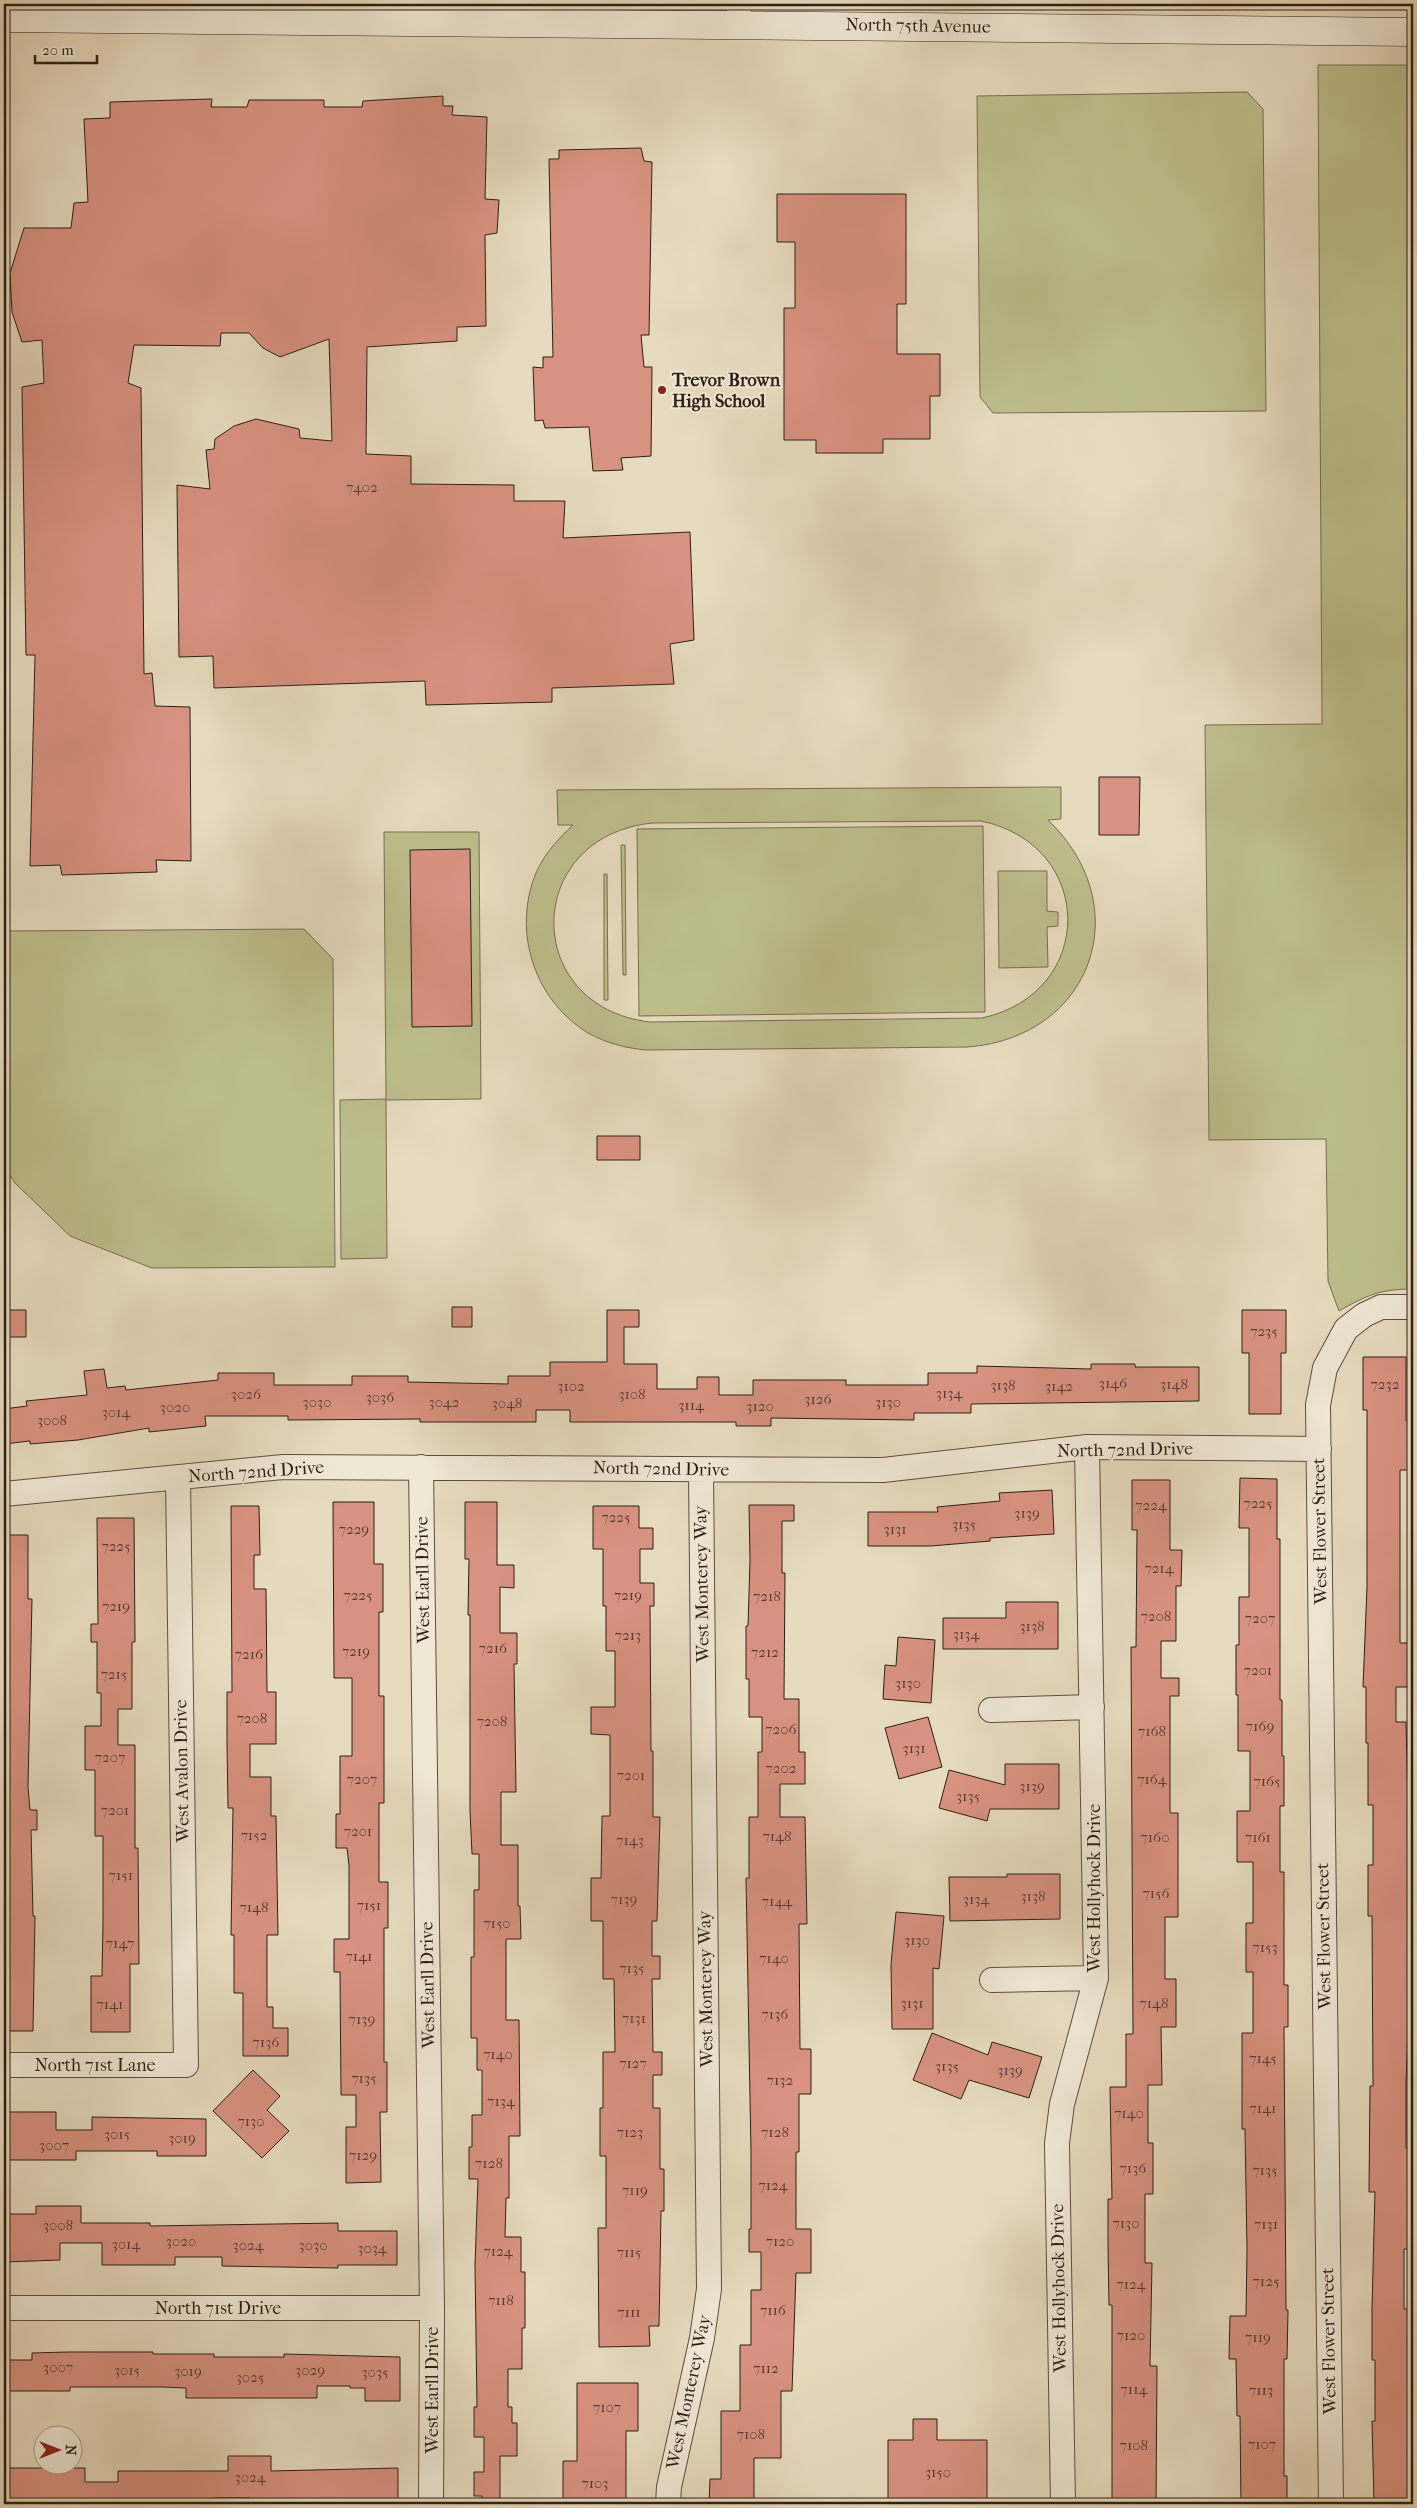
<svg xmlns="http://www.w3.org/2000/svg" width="1417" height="2508" font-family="'IM FELL French Canon',serif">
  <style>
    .green { fill: #bdbe8c; stroke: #766e52; fill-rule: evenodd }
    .building { fill: #d89281; stroke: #2e1e17 }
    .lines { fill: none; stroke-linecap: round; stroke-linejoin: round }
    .street-casing { stroke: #5c4d41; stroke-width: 26 }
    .secondary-casing { stroke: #2e1e17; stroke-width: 29 }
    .street { stroke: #efe8d5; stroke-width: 24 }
    .secondary { stroke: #efe8d5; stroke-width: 28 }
    .poi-dot { fill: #8f2418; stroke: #efe8d5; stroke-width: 2 }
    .labels { text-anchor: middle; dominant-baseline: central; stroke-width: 4; stroke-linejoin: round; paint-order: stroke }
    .number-label { font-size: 15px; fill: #583b32 }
    .street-label { font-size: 18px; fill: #2e1e17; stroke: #efe8d5 }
    .poi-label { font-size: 18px; font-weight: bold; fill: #2e1e17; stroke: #efe8d5; text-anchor: start }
  </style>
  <rect width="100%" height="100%" fill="#e6dbbe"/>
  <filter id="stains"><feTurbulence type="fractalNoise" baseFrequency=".004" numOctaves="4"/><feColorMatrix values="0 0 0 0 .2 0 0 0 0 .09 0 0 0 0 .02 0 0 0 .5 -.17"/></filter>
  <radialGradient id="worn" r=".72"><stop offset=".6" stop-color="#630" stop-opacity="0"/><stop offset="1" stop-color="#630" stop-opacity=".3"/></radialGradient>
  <path class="green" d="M1318 65H1413V1289C1381 1289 1367 1295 1339 1311L1328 1281 1326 1139 1209 1140 1205 725 1322 724Z
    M1247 92 1263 109 1266 411 993 413 980 397 977 96Z
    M1061 787V819L1048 820C1138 906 1093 1037 968 1047L646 1050C625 1048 606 1043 588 1033 534 1000 512 931 536 873 544 854 558 839 573 825H558L557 790ZM981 821C1096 845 1097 993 982 1018L650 1022C521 1007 522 837 652 823Z
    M983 826 985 1012 639 1016 637 829Z
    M384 832H479L481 1099 386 1100 387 1258 341 1259 340 1100 386 1099Z
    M621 845H625L626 975H623Z
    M998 871H1047V911L1058 912V926L1047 927 1048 967 999 968Z
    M604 874H607L608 1000H604Z
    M304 929 333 959 335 1267 152 1268 70 1236 15 1183 4 1166V931Z"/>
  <path class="building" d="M443 96V106H453L452 115 487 117 485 199 499 200 497 233 485 235 486 326 457 327V341L367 347 366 454 411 456V484L514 485V501H565L563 538 690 532 694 640 670 644 674 684 552 688V702L426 705 425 681 214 688 213 656 179 657 177 485 210 489 206 450 214 449 215 439 234 426 256 419 299 429 300 438 332 441 329 339 280 357 263 348 249 333H221L220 346 134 345 128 383 141 388 144 674 152 673 155 706 190 707 191 861 156 860 157 872 62 875 60 865 30 866 35 655H26L22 387 44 383 42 340 22 342 12 312 10 273 24 228H71L74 203 88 202 84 119 110 118V102L212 99 211 107H247L249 100H324V107H362L363 101Z
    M641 148 644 161 652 162 649 335H641L644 367H652L651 456 621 458 623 470 593 471 589 427 545 428 543 420 535 421 533 367 543 368V357H553L549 159H559V150Z
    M777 194H906V304H897V354H940V396H930V439H883V453H816V440H784V308H795V242H777Z
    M1099 777H1140L1139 835H1099Z
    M470 849 472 1026 412 1027 410 850Z
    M597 1136H640V1160H597Z
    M452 1307H472V1327H452Z
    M4 1310H26V1337H4Z
    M607 1310H639V1327H624V1364H657V1389H697V1377H719V1395H753V1380H846V1385H928V1373H977V1366L1091 1369V1364H1135V1367H1199V1401L971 1404V1413H914V1420L771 1418V1426H736V1422H570V1410H536V1422H420V1419L288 1420V1416H205L206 1426 149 1432V1428L78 1440 30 1444V1441L4 1444V1409L27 1406 26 1401 87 1395 84 1371 104 1369 107 1388 125 1386 126 1390 218 1380V1373H274V1385H352V1376H408V1382L508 1384V1376H550V1362H607Z
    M1242 1310H1286V1353H1281V1414H1249V1353H1242Z
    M1363 1357H1406V1421H1411V1470H1400V1643H1413V1687H1396V1722H1406L1408 1810H1413V1858H1409L1411 2027H1408L1406 2082V2148H1409V2199H1413V2249H1404V2309H1410V2364H1413V2415H1411L1413 2504H1374L1372 2421H1375V2360H1372V2309L1375 2192H1369L1370 2086H1373L1372 1916H1368V1865H1373V1805H1368V1743H1366V1687H1363L1367 1587V1410H1363Z
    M1240 1478 1277 1479V1539H1280V1700H1282V1756H1284V1806H1280V1872H1284V1985H1288V2027H1284L1286 2310H1288L1287 2359H1284V2476H1287V2504H1241L1240 2416H1237L1236 2359H1229L1230 2316H1246L1247 2250 1245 2129H1242V2033H1253V1972H1246V1923H1253V1862H1237V1811H1250V1751H1238V1695H1236V1645H1239V1597H1249V1528H1239Z
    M1132 1480H1170V1550H1182L1181 1586H1176V1641H1161V1678H1179V1696H1170V1813H1178V1917H1165V1979H1176V2027H1161L1162 2085H1148V2143H1153V2194H1145V2263H1152L1150 2366H1157L1156 2504H1112V2305H1109L1108 2246V2199H1112L1110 2087H1126V2034H1133L1131 1647H1136L1137 1530H1132Z
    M1052 1490 1054 1534 990 1538V1541L931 1546H868V1512H938L937 1507 1000 1501 999 1493Z
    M333 1502H374V1564H383V1612H379V1696H384V1803H379V1882H388V1928H384V2062H387V2112H380L381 2182 346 2183V2127H356V2095H341L340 1972H334V1939H349V1865L347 1848H336V1814H340V1756H352V1678H334Z
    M465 1502H497V1565H514V1588L500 1587V1633H517V1664H514L516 1792H501V1845H518V1906H520L521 1939H506V2020H519L520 2136H509V2198H506L505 2237H521V2272H525V2328H522V2369H508V2407H512V2423H517V2456H500V2504H482V2496H474V2472H484V2437H474V2407H477L475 2265 478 2179H469V2147H472V2115H482V2070H477V2038H471V1957H474V1890H479V1854H472L470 1811V1615H468L469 1559H465Z
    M749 1505H794V1521H782V1573H785L784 1699H799V1752H805V1784H780V1817H805L807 1924H799L800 2049H811V2094H799V2152H796V2229H811V2273H796L792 2391H781V2458H754V2504H709L710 2479H721V2411H740V2345H751V2290H761V2252H749V2229H751V2152L746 1878H749V1817H758V1752H762V1717H749V1679H746V1626H748L750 1560Z
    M231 1506H259L260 1555H254V1589H266L267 1692H276V1744H250V1777H271V1816H276L278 1935H267V2007H273V2028H288V2056H243V1993H234V1935H231L233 1808H228L227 1744V1692H232Z
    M593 1506H639V1528H653V1549H640V1583H654V1606H650L651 1751H653V1817H660L657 1921H652V1956H660V1979H652L653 2052H662V2075H653V2108H660V2169H664V2211H661L659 2326H649L650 2346 599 2347 598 2228H606V2156H600V2108H603V2052H615L614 1979H603V1921H591V1878H601L602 1816H610V1735L591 1734V1707H615V1651H606V1606H603V1549H593Z
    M97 1518H134L135 1642H132V1709H118V1745H135V1848H138L139 1964H130V2032H91V1976H102L103 1922V1836H95V1770H85V1726H101V1693H97V1642H91V1624H98Z
    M4 1535H28V1599H32L28 1787 30 1810H37V1830H31L33 1916H35L33 2031H4Z
    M1006 1602H1058V1649H943V1618H1006Z
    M898 1637 935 1640 931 1703 883 1699 885 1665 896 1666Z
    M928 1717 942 1767 899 1779 885 1728Z
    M1005 1764H1059V1809H990L987 1821 939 1808 949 1770 1005 1785Z
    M1007 1874H1060V1919L950 1921 949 1877H1007Z
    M896 1912 944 1916 939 1969 933 1968V2029H892L891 1964Z
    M932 2033 988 2055 992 2042 1042 2057 1029 2098 969 2080 961 2099 913 2080Z
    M253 2070 280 2096 267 2110 289 2131 262 2158 213 2111Z
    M4 2112H56V2130H92V2117L206 2119V2156H157V2151H76V2160H4Z
    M36 2206H81V2223H150V2226L338 2223V2231H397V2265H338V2268L222 2266V2257H175V2265H102V2243H60V2260L4 2262V2214H36Z
    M68 2352H153V2354H214V2357H284V2354L400 2357V2401H365V2388H350V2386H317V2398H186V2388L162 2387H70V2391H4V2360H32V2353Z
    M577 2383H638V2431H626V2504H563V2461H577Z
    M913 2419H937V2440H987V2504H888V2440H913Z
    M228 2456H271V2471L398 2468V2504H250V2498H214V2504H165V2500H124V2504H4V2468H85V2482H118V2471H228Z"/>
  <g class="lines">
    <g class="street-casing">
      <path id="street" d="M738 24 739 4
        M421 1467 432 2308 431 2504
        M4 1494 283 1467 883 1470 1087 1447 1319 1449
        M991 1710 1092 1707
        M992 1980 1096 1978
        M4 2065H186L178 1477
        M4 2308H432
        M668 2504 669 2487 702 2338 709 2289 701 1470
        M1063 2504 1057 2143 1062 2104 1096 1978 1087 1447
        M1331 2504 1318 1405 1325 1368 1346 1329 1364 1315 1381 1307H1413"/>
    </g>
    <g class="secondary-casing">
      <path id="secondary" d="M4 18 1413 32"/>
    </g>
    <use href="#street" class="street"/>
    <use href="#secondary" class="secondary"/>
  </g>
  <circle class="poi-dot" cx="662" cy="390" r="5"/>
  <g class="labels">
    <g class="number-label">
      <text x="362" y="487">7402</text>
      <text x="1264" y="1331">7235</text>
      <text x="1113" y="1383">3146</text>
      <text x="1174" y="1384">3148</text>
      <text x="1385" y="1384">7232</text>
      <text x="1003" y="1385">3138</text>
      <text x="571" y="1386">3102</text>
      <text x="1059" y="1386">3142</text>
      <text x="949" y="1393">3134</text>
      <text x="246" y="1394">3026</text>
      <text x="632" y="1394">3108</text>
      <text x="380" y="1397">3036</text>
      <text x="818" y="1399">3126</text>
      <text x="317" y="1402">3030</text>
      <text x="444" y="1402">3042</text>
      <text x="888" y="1402">3130</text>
      <text x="507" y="1403">3048</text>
      <text x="691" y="1405">3114</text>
      <text x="760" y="1406">3120</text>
      <text x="175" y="1407">3020</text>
      <text x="116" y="1412">3014</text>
      <text x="52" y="1420">3008</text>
      <text x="1258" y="1503">7225</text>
      <text x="1151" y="1505">7224</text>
      <text x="1027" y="1513">3139</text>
      <text x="616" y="1517">7225</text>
      <text x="964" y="1524">3135</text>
      <text x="354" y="1529">7229</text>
      <text x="895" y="1529">3131</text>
      <text x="116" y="1546">7225</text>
      <text x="1159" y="1568">7214</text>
      <text x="358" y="1595">7225</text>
      <text x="628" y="1595">7219</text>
      <text x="767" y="1596">7218</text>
      <text x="116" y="1606">7219</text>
      <text x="1156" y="1616">7208</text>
      <text x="1260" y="1618">7207</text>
      <text x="1032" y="1626">3138</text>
      <text x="966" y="1634">3134</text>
      <text x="628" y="1635">7213</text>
      <text x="493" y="1648">7216</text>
      <text x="356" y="1651">7219</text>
      <text x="765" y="1652">7212</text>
      <text x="249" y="1654">7216</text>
      <text x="1258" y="1670">7201</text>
      <text x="114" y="1674">7215</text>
      <text x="908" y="1683">3130</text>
      <text x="252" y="1718">7208</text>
      <text x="492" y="1721">7208</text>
      <text x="1260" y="1726">7169</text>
      <text x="781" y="1729">7206</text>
      <text x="1152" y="1731">7168</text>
      <text x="914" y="1748">3131</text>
      <text x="110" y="1757">7207</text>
      <text x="781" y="1768">7202</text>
      <text x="631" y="1775">7201</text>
      <text x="362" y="1779">7207</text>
      <text x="1152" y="1779">7164</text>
      <text x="1267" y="1781">7165</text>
      <text x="1032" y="1786">3139</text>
      <text x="968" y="1796">3135</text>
      <text x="115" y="1810">7201</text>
      <text x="358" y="1831">7201</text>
      <text x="254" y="1835">7152</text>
      <text x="777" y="1836">7148</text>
      <text x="1155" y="1837">7160</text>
      <text x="1258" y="1837">7161</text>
      <text x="630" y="1840">7143</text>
      <text x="121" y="1875">7151</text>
      <text x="1156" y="1893">7156</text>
      <text x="1033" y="1896">3138</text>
      <text x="624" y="1899">7139</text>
      <text x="976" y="1899">3134</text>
      <text x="777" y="1901">7144</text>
      <text x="369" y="1905">7151</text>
      <text x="254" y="1907">7148</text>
      <text x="497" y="1923">7150</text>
      <text x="917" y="1940">3130</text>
      <text x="120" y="1943">7147</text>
      <text x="1265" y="1947">7153</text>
      <text x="359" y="1956">7141</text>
      <text x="774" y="1958">7140</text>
      <text x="632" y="1968">7135</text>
      <text x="912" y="2003">3131</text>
      <text x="1154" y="2003">7148</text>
      <text x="110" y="2004">7141</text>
      <text x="775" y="2014">7136</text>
      <text x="634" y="2018">7131</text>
      <text x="362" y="2019">7139</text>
      <text x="266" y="2042">7136</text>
      <text x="498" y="2054">7140</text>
      <text x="1263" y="2058">7145</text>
      <text x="633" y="2063">7127</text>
      <text x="947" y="2066">3135</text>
      <text x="1010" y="2070">3139</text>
      <text x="364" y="2078">7135</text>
      <text x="780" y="2080">7132</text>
      <text x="501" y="2101">7134</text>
      <text x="1263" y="2108">7141</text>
      <text x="1129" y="2113">7140</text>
      <text x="251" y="2121">7130</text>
      <text x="630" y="2132">7123</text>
      <text x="775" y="2132">7128</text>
      <text x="117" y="2134">3015</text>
      <text x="182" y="2138">3019</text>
      <text x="54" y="2145">3007</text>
      <text x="363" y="2155">7129</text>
      <text x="489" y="2163">7128</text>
      <text x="1133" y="2168">7136</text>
      <text x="1265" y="2170">7135</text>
      <text x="773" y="2185">7124</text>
      <text x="635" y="2190">7119</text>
      <text x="1126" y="2223">7130</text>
      <text x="1266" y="2224">7131</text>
      <text x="58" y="2225">3008</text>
      <text x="181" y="2241">3020</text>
      <text x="780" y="2241">7120</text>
      <text x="126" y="2244">3014</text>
      <text x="248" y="2245">3024</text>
      <text x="313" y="2245">3030</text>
      <text x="372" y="2248">3034</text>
      <text x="498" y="2251">7124</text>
      <text x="629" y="2252">7115</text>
      <text x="1266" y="2281">7125</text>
      <text x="1131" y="2284">7124</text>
      <text x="501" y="2300">7118</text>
      <text x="773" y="2310">7116</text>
      <text x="629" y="2312">7111</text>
      <text x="1131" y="2335">7120</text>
      <text x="1258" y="2337">7119</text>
      <text x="58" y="2367">3007</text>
      <text x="766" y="2368">7112</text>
      <text x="127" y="2370">3015</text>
      <text x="310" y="2370">3029</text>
      <text x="188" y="2371">3019</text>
      <text x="375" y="2372">3035</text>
      <text x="250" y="2377">3025</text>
      <text x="1134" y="2389">7114</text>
      <text x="1261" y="2390">7113</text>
      <text x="607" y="2407">7107</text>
      <text x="751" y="2434">7108</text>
      <text x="1262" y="2444">7107</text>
      <text x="1134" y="2445">7108</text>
      <text x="938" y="2472">3150</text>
      <text x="250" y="2477">3024</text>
      <text x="595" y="2483">7103</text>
    </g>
    <g class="street-label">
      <text transform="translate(918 26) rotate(1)">North 75th Avenue</text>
      <text transform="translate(1125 1450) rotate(-1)">North 72nd Drive</text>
      <text transform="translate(661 1469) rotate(1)">North 72nd Drive</text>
      <text transform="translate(256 1472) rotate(-4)">North 72nd Drive</text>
      <text transform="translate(1320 1531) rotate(-91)">West Flower Street</text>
      <text transform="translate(423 1580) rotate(-91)">West Earll Drive</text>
      <text transform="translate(702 1584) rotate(-91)">West Monterey Way</text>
      <text transform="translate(182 1771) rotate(-91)">West Avalon Drive</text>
      <text transform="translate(1094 1888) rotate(-90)">West Hollyhock Drive</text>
      <text transform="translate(1324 1936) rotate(-91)">West Flower Street</text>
      <text transform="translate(428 1985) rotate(-91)">West Earll Drive</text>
      <text transform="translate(706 1989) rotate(-91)">West Monterey Way</text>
      <text x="95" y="2065">North 71st Lane</text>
      <text transform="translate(1059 2288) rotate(-91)">West Hollyhock Drive</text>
      <text x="218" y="2308">North 71st Drive</text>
      <text transform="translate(1329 2341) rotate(-91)">West Flower Street</text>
      <text transform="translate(432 2390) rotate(-90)">West Earll Drive</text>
      <text transform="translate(689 2392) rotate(-78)">West Monterey Way</text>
    </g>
    <g class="poi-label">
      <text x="672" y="380">Trevor Brown<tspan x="672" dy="21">High School</tspan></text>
    </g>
  </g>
  <rect width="1417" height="2508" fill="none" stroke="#e6dbbe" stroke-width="20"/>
  <rect x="5" y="5" width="1407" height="2498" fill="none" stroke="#2e1e17" stroke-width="2.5"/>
  <rect x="10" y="10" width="1397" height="2488" fill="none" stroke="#2e1e17"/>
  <g transform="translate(58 2450) rotate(90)"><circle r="24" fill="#efe8d5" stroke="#a29789"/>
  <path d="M0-4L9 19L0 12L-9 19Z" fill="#8f2418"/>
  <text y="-8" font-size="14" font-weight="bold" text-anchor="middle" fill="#2e1e17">N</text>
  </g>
  <path d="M35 55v8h62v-8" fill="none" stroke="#2e1e17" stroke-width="2.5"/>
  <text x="42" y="55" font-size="15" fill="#2e1e17" stroke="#efe8d5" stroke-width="4" paint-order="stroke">20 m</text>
  <rect width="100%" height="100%" filter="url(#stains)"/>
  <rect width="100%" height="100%" fill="url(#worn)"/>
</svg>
